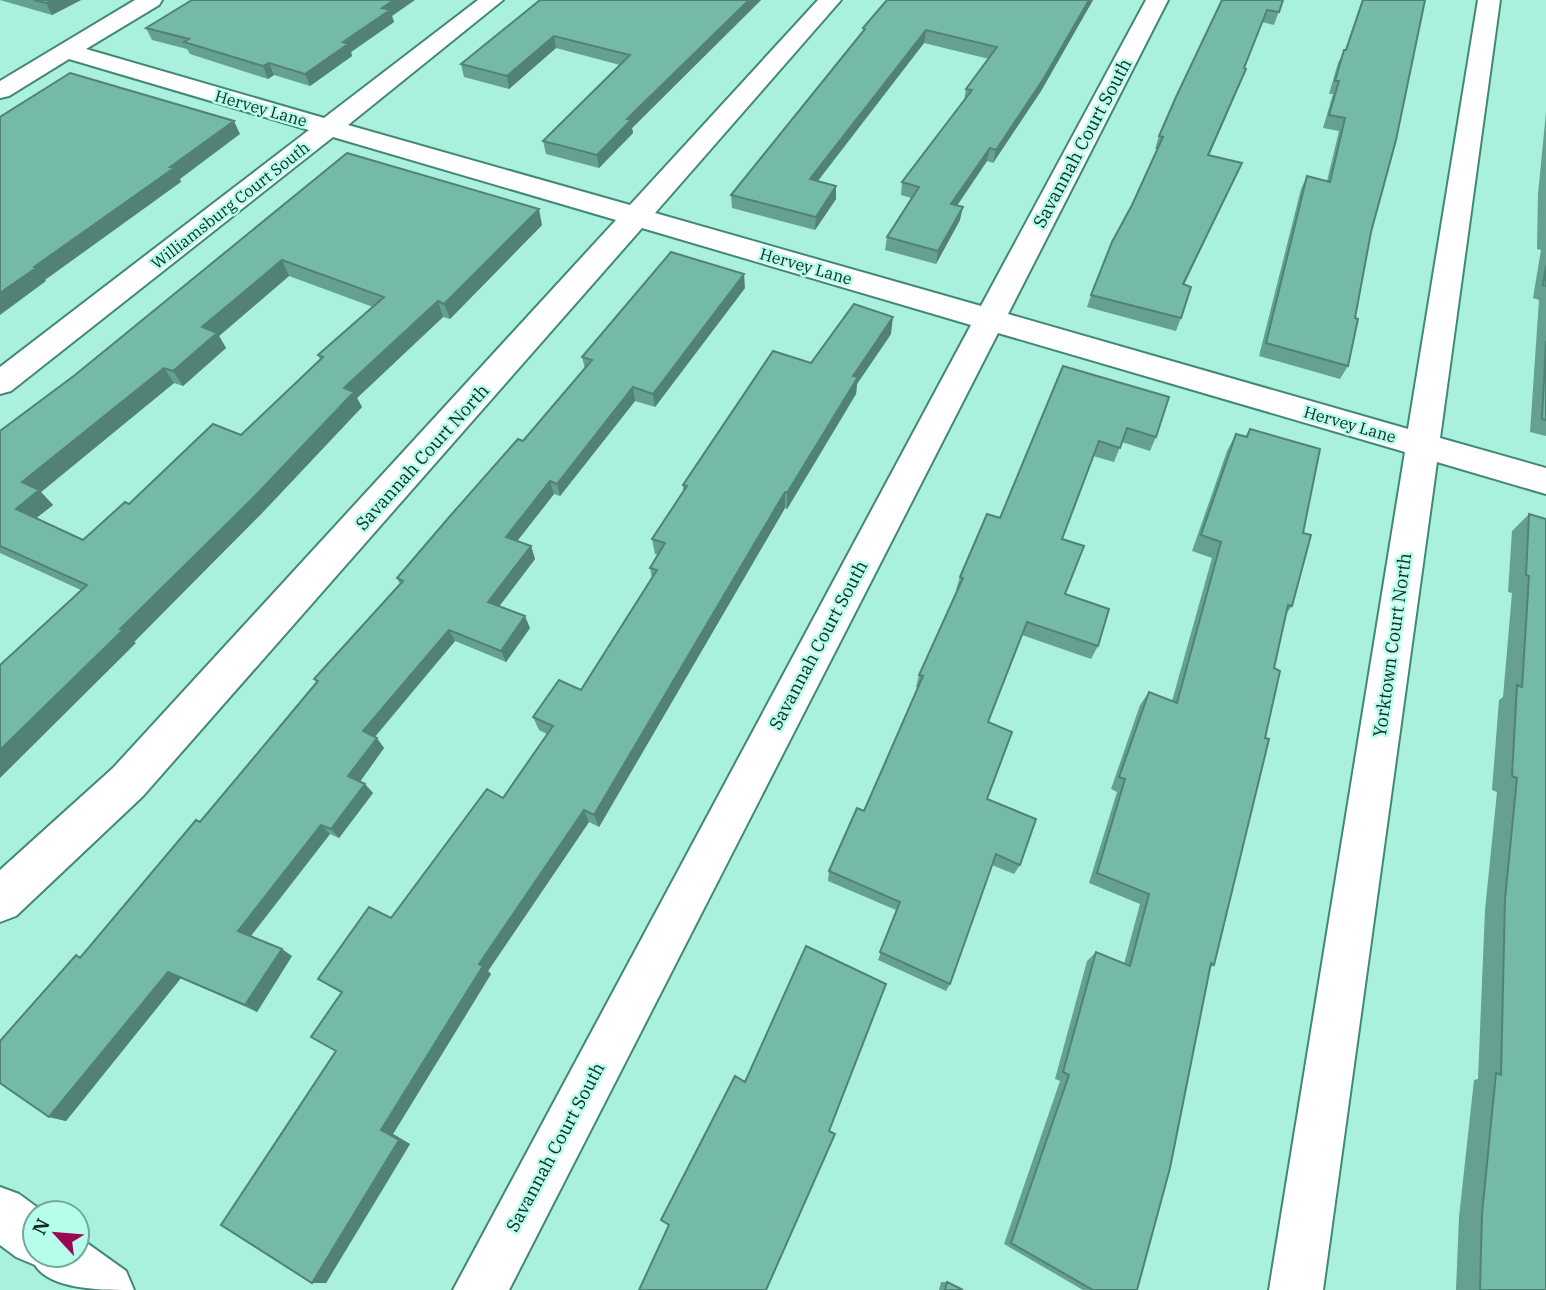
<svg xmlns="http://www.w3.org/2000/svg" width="1546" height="1290" font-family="'IBM Plex Serif',serif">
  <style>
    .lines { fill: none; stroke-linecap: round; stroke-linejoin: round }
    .minor-casing { stroke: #428777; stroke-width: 4 }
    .minor { fill: #fff; fill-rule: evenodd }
    .wall { fill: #65a091; fill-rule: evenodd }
    .shaded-wall { fill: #528276 }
    .building { fill: #75baa9; stroke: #528276; stroke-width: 2; fill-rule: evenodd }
    .labels { text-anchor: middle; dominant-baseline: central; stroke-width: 5; stroke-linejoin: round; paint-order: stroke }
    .far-street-label { font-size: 16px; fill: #0e2c25; stroke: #b6fdeb }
    .street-label { font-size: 18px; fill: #0e2c25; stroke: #b6fdeb }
  </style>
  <rect width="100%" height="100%" fill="#a9f0dd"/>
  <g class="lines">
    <g class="minor-casing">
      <path id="minor" d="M135 0H162L159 5 86 49 324 118 478 0H503L348 125 630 205 818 0H841L655 213 981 306 1146 0H1168L1008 314 1408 429 1478 0H1500L1440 438 1546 468V494L1437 462 1323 1290H1269L1405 452 998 333 509 1290H453L971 325 642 228 143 796 16 916 0 922V870L113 768 616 220 333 137 11 391 0 394V367L309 130 69 59 9 96 0 98V81Z
        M0 1187 19 1194 45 1213H35V1255H77V1236L126 1271 134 1290C102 1290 50 1290 35 1265L16 1257 0 1245Z"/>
    </g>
    <use href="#minor" class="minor"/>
  </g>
  <path class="wall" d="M0 0H81L52 15Z
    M540 0H761L632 128 633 133 599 168 546 154 543 141 620 65 556 48 509 89 464 77 461 64Z
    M887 0H1093L1041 91 993 163 987 161 957 206 960 220 936 264 885 250 887 237 911 198 901 195 902 182 964 101 966 89 989 59 924 43 818 181 836 199 815 230 732 208 731 195 863 32V28Z
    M1222 0H1283L1274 25 1262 22 1244 68 1241 82 1209 156 1236 176 1184 285 1181 318 1176 331 1087 307 1091 295 1157 149H1155L1159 136Z
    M1362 0H1425L1371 232 1355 318 1348 366 1340 379 1259 356 1301 189 1307 176 1327 181 1339 131 1323 128 1333 94H1329L1338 63 1345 50Z
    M392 16 394 22 351 52 352 56 310 86 274 75 268 79 190 54 187 49 152 40 146 28Z
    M1546 112V436L1530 432 1539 300 1533 298 1541 250 1537 249 1538 194Z
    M347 153 542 225 450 319 443 317 357 398 362 407 263 512 134 642 136 643 81 590 0 553V431L75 375ZM289 276 373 307 318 355 320 359 241 435 129 504 83 540 36 518 53 505 41 492 174 383 183 386 226 348 219 336Z
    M745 288 655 407 635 401 560 496 554 494 517 541 531 546 535 559 499 607 530 628 506 662 455 641 375 737 384 748 360 781 373 793 339 838 330 834 251 936 292 956 257 1012 181 978 66 1121 49 1117 81 957 200 822 316 682 314 679 400 584 397 578 523 441 585 369 582 357Z
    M891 334 857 384 856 394 787 509 785 508 599 827 589 822 488 971 491 974 393 1134 410 1144 326 1283H312L336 1051 341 993 318 979 391 918 503 798 547 734 539 730 533 717 581 690 652 578 650 568 658 555 655 554 652 539 683 491V485L811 363Z
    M1063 366 1156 437 1150 451 1122 442 1114 462 1093 456 1062 539 1065 594 1098 646 1091 659 1022 635 988 722 987 799 1020 865 1014 874 992 865 950 984 946 991 878 960 896 910 828 881 829 871 864 811 918 688 916 687 919 675 957 590H956L960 577 1000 518Z
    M1250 429 1303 533 1292 606 1286 614 1274 668 1214 965 1210 968 1137 1290H1083L1004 1244 1060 1081 1055 1079 1087 961 1096 952 1124 964 1140 904 1089 883 1117 792 1111 789 1140 705 1149 692 1172 701 1212 558 1192 551 1227 451 1236 434 1245 437Z
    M1529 514 1546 1290H1456L1459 1217 1474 1080 1478 1079 1485 910 1497 792 1492 790 1499 700 1503 697 1512 593 1508 592 1512 531Z
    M941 1282H947L963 1290H939Z"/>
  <path class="shaded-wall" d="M52 0H81L52 15 46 3Z
    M394 0H415L392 16 394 22 351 52 352 56 310 86 305 74 382 8Z
    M749 0H761L632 128 633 133 599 168 597 155 627 119Z
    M1089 0H1093L1041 91 993 163 996 150Z
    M926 30 924 43 809 192 810 179Z
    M554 36 556 48 509 89 507 76Z
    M269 63 274 75 268 79 263 66Z
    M234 121 240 134 180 179 181 182 45 280 46 281 0 315V293L34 267Z
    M990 148 987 161 949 217 951 204Z
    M1242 163 1236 176 1177 297 1183 284Z
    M836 186V199L815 230 816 217Z
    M963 207 960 220 936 264 938 251Z
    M539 209 542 225 450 319 444 304Z
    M282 260 289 276 219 336 226 348 183 386 173 371 202 327Z
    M744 274 745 288 655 407 653 394Z
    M438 301 443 317 357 398 362 407 263 512 134 642 136 643 0 778V750L120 629 344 388Z
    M893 317 891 334 857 384 856 394 787 509V493L853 376Z
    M164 368 174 383 41 492 53 505 30 523 16 509 22 482Z
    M633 387 635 401 560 496 557 484Z
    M550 481 554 494 511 549 506 537Z
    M785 492V508L599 827 594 815Z
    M531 546 535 559 493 614 488 602Z
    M525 616 530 628 506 662 501 651Z
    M449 630 455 641 370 742 363 731Z
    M377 738 384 748 357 786 348 776Z
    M365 784 373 793 339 838 331 829Z
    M584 810 589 822 488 971 491 974 393 1134 410 1144 326 1283H312L381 1130 479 964Z
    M321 825 330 834 249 938 238 931Z
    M282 949 292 956 257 1012 245 1005Z
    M168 972 181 978 66 1121 49 1117Z"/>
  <path class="building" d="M34 0H52L46 3Z
    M192 0H394L382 8 390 10 343 42 348 44 305 74 269 63 263 66 184 42 189 39 146 28Z
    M540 0H749L627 119 631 120 597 155 543 141 630 55 554 36 507 76 461 64Z
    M887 0H1089L1044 78 996 150 990 148 951 204 963 207 938 251 887 237 919 187 902 182 972 90 966 89 997 47 926 30 810 179 836 186 816 217 731 195 865 29 863 28Z
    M1222 0H1283L1279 12 1267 10 1244 68 1246 69 1208 155 1242 163 1183 284 1191 287 1181 318 1091 295 1112 242 1132 205 1163 137 1159 136 1176 97Z
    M1363 0H1425L1396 140 1371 232 1355 318 1358 319 1348 366 1266 343 1307 176 1330 182 1345 118 1329 115 1339 81H1335L1344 50H1346Z
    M70 73 234 121 170 167 174 168 34 267 36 268 0 293V117Z
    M347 153 539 209 444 304 438 301 344 388 354 392 254 497 120 629 123 630 0 750V665L87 585 0 546V431L75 375ZM282 260 384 297 318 355 323 357 241 435 213 424 129 504 125 502 83 540 16 509 39 490 22 482 164 368 173 371 217 333 202 327Z
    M671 252 744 274 653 394 633 387 557 484 550 481 506 537 531 546 488 602 525 616 501 651 449 630 363 731 377 738 348 776 365 784 331 829 321 825 238 931 282 949 245 1005 168 972 49 1117 0 1083V1041L76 955 80 958 196 820 200 822 318 681 314 679 403 581 397 578 451 515 518 439 523 441 592 360 582 357Z
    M1546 266V286L1543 285Z
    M854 304 893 317 853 376 858 377 787 493 785 492 594 815 584 810 479 964 483 966 381 1130 399 1140 312 1283 221 1225 336 1051 311 1037 342 992 318 979 369 907 391 918 487 789 503 798 553 726 533 717 559 680 581 690 657 570 650 568 665 543 652 539 687 486 683 485 773 351 811 363Z
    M1546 341V420L1542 419Z
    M1063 366 1169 397 1156 437 1127 428 1120 448 1099 441 1062 539 1084 546 1065 594 1109 609 1098 646 1027 622 988 722 1012 732 987 799 1036 819 1020 865 996 854 950 984 880 952 900 902 829 871 857 808 864 811 923 676 919 675 963 578 960 577 987 514 1000 518Z
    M1250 429 1320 449 1303 533 1311 535 1292 606 1288 605 1274 668 1280 671 1265 738 1269 739 1214 965 1211 963 1170 1168 1137 1290H1093L1011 1243 1069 1075 1063 1072 1096 952 1130 966 1149 894 1097 873 1125 779 1119 777 1149 692 1177 703 1221 542 1201 535 1236 434 1247 437Z
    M1529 514 1546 519V1290H1480L1482 1214 1496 1073 1501 1075 1505 899 1517 778 1512 776 1517 685 1522 687 1529 576 1526 575Z
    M806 946 886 984 829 1131 835 1134 766 1290H639L669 1225 661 1220 735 1076 745 1082Z
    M947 1282 963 1290H945Z"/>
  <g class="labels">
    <g class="far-street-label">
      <text transform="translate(261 108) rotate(16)">Hervey Lane</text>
      <text transform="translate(230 205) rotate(-38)">Williamsburg Court South</text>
      <text transform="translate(806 266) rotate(16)">Hervey Lane</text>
      <text transform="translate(1350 424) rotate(16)">Hervey Lane</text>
    </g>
    <g class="street-label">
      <text transform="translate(1082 143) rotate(-62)">Savannah Court South</text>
      <text transform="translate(422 457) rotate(-48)">Savannah Court North</text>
      <text transform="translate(818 645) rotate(-62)">Savannah Court South</text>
      <text transform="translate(1392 645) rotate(-82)">Yorktown Court North</text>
      <text transform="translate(555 1147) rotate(-62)">Savannah Court South</text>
    </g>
  </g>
  <g transform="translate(56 1234) rotate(296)"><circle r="33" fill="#b6fdeb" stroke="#73a99c" stroke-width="2"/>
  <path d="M0-5L12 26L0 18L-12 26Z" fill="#9a0757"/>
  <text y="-10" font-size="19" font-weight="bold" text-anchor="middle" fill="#0e2c25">N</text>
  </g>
</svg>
